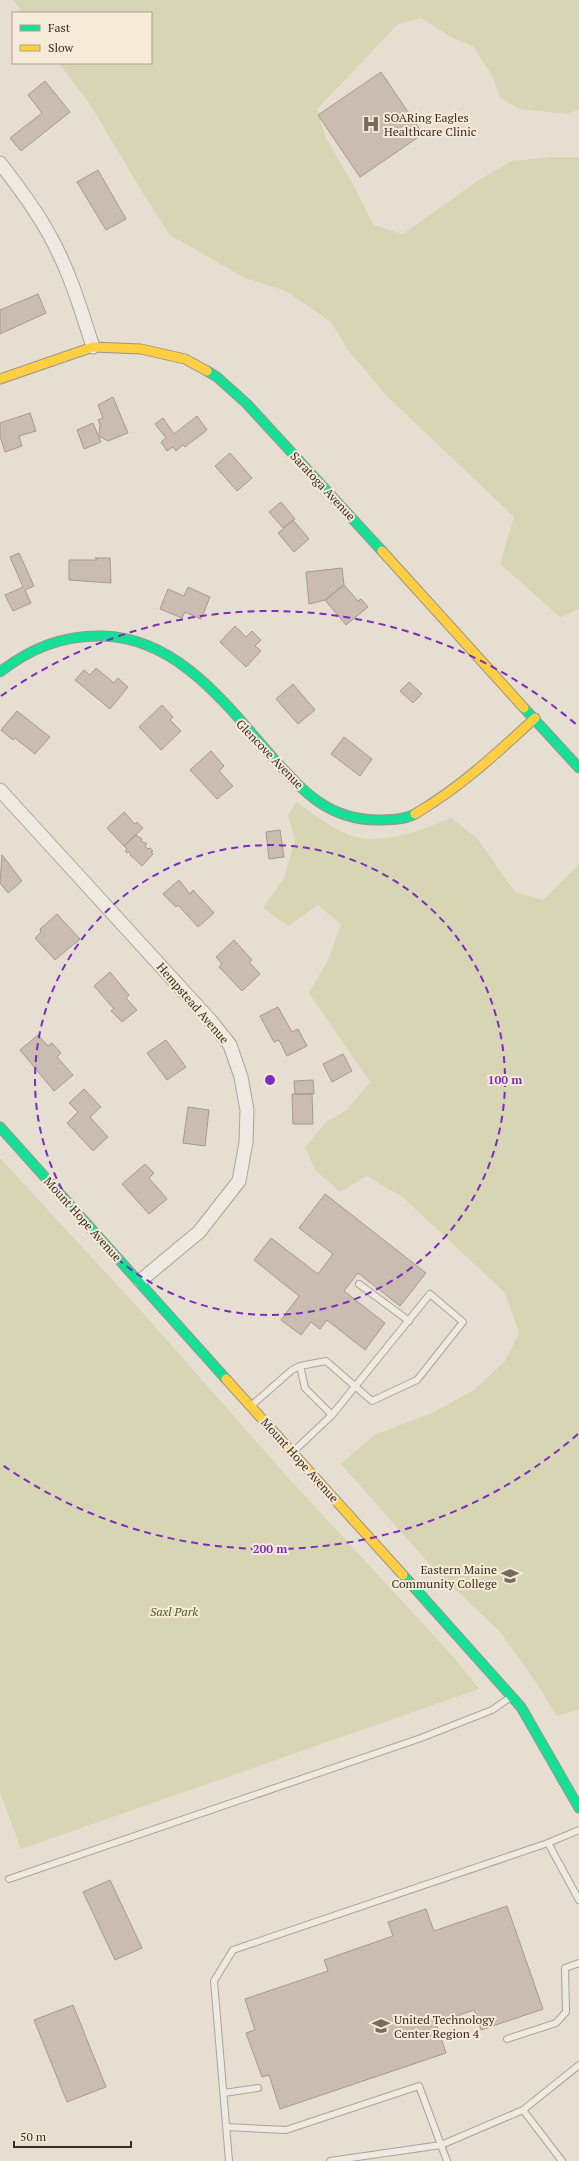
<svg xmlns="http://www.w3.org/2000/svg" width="579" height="2161" font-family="'PT Serif',serif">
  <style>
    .green { fill: #d7d5b3 }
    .building { fill: #cabcb1; stroke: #a6998f }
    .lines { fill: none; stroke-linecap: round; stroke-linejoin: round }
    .lane-casing { stroke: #aba399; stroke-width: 8 }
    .street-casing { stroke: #aba399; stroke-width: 15 }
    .fast-casing { stroke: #9b9388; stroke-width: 11 }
    .slow-casing { stroke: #9b9388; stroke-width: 11 }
    .lane { stroke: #eeeae2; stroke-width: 6 }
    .street { stroke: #eeeae2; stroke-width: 13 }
    .fast { stroke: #16e098; stroke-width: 9 }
    .slow { stroke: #ffcf43; stroke-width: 9 }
    .ring { fill: none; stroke: #7b2cbf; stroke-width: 2; stroke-dasharray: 7 5 }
    .labels { text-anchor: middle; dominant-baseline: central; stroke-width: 4; stroke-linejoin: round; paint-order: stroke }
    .poi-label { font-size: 12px; fill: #3b2b20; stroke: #f6ead8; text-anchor: start }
    .street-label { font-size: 12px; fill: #3b2b20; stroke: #f6ead8 }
    .park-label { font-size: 12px; font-style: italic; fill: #4f5727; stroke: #f6ead8 }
    .centre { fill: #7b2cbf; stroke: #f6ead8; stroke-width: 2 }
    .ring-label { font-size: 12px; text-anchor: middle; font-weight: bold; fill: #7b2cbf; stroke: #f6ead8; stroke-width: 4; stroke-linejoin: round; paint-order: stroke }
  </style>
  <rect width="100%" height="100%" fill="#e6ded0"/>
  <path class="green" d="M13 0H579V109L567 114 520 109 500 98 493 77 473 46 451 37 421 18 398 24 317 109 326 138 355 188 373 225 403 234 479 180 512 161 551 157H579V609L560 617 500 564 514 517 387 396 348 350 331 322 286 291 245 278 170 235 144 195 91 106 59 63H151V13H23Z
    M296 802C311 812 326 824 342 832 376 849 419 831 451 818L477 838 515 892 543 900 579 864V1709L557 1716 533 1678 500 1632 432 1567 341 1464 374 1435 432 1413 474 1390 505 1361 519 1333 505 1293 404 1198 367 1176 340 1192 315 1170 305 1147 326 1122 347 1110 370 1082 309 993 329 958 341 924 318 905 288 926 263 908 284 878 295 840 288 815Z
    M0 1158 142 1312 291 1481 451 1654 479 1689 21 1849 0 1792Z"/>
  <path class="building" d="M381 72 423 134 360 177 318 115Z
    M45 81 70 112 21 151 10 138 42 113 28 95Z
    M98 170 126 219 106 230 77 182Z
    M38 294 46 313 0 334V310Z
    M113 397 128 433 108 441 99 436 100 424 98 420 103 418 98 405Z
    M30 413 36 431 19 436 22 446 5 452 0 436V423Z
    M197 416 207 430 185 447 183 445 176 451 173 447 167 451 161 442 166 438 155 424 163 418 174 434Z
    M93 423 101 442 84 449 77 430Z
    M230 453 252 478 237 491 215 466Z
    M281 502 295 519 283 528 269 512Z
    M293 520 309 539 294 552 278 533Z
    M19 553 34 586 25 590 31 603 13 611 5 595 23 587 10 557Z
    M95 558H110L111 583 69 580V560H97Z
    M342 568 344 585 325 600 309 604 306 572Z
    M344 585 358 601 361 599 368 607 346 625 325 600Z
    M188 587 210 597 201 619 185 612 182 618 160 609 168 589 184 596Z
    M235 626 246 637 252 631 261 640 255 646 261 651 246 667 220 642Z
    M96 668 114 683 118 678 128 687 110 709 75 680 84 670 90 675Z
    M409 682 422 694 413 703 400 691Z
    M293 684 315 710 298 724 276 699Z
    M162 705 173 717 170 720 181 731 161 750 139 727Z
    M17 711 50 737 35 754 15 738 13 740 1 730Z
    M344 737 372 759 360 776 331 754Z
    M211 751 224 766 219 771 233 786 217 799 190 770Z
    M124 812 135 824 137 822 143 828 124 846 107 828Z
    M280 830 284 857 269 859 266 832Z
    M136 835 142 839 141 841 147 844 145 846 148 849 150 848 153 851 151 852 153 854 142 866 130 855 131 854 129 852 127 853 125 851 127 849 124 846Z
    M2 855 22 881 8 893 0 883Z
    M179 880 190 894 193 890 214 913 198 927 178 905 176 907 163 894Z
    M57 914 80 939 55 960 35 938 41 932 40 929Z
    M234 940 252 960 249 962 260 974 242 991 219 967 222 964 216 957Z
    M110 972 129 995 126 998 137 1010 122 1022 111 1011 114 1009 94 986Z
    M278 1007 292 1032 298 1029 307 1046 287 1056 279 1040 274 1042 260 1016Z
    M38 1035 48 1046 52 1043 61 1053 57 1057 73 1075 54 1091 20 1050Z
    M166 1040 186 1067 167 1080 147 1053Z
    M343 1054 352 1071 332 1082 323 1064Z
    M313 1080 314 1094H295L294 1081Z
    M84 1089 101 1107 90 1117 108 1137 93 1151 67 1123 78 1112 69 1103Z
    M292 1094H312L313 1124H293Z
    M188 1107 209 1110 205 1146 183 1143Z
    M145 1164 154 1173 149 1178 167 1199 149 1214 122 1184Z
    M325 1194 426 1273 400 1306 358 1273 344 1291 385 1323 365 1350 327 1320 320 1329 311 1322 301 1335 281 1320 299 1296 254 1260 271 1238 318 1274 333 1254 299 1228Z
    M110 1880 142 1948 115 1960 83 1892Z
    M507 1906 543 2009 481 2030 474 2010 436 2023 446 2053 280 2109 269 2075 262 2077 246 2033 255 2030 245 1999 328 1971 324 1960 393 1936 388 1922 426 1909 434 1931Z
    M73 2005 106 2087 67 2102 34 2020Z"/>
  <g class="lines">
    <g class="lane-casing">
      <path id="lane" d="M359 1284 409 1321
        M300 1366 305 1388 332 1415
        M252 1405 292 1370 300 1366 326 1361 372 1401 417 1380 463 1322 430 1294 332 1415 294 1451
        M548 1843 579 1900
        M9 1879 421 1738 492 1710 511 1697
        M507 2039 556 2023 566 2012 565 1968 579 1963
        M224 2093 258 2088
        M523 2110 579 2065
        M226 2127 286 2130 419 2086 441 2145 523 2110 562 2161
        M229 2161 214 1981 233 1950 548 1843 579 1830
        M330 2161 441 2145 447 2161"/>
    </g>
    <g class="street-casing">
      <path id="street" d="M0 163C18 186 36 210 50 236 69 270 81 309 93 347
        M0 790 210 1020 230 1045 241 1077 247 1110 246 1142 239 1181 199 1232 140 1281"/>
    </g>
    <g class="fast-casing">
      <path id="fast" d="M207 371 217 377 247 404 382 551
        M0 672C31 648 63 635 103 636 179 638 228 707 274 759 304 792 328 819 376 820 389 820 403 820 415 814
        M524 708 579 768
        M0 1127 226 1379
        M403 1575 521 1707 579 1808"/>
    </g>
    <g class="slow-casing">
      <path id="slow" d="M0 379 93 347 141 349 185 359 207 371
        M382 551 524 708
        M415 814C461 787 496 754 535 718
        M226 1379 403 1575"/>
    </g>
    <use href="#lane" class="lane"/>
    <use href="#street" class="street"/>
    <use href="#fast" class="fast"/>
    <use href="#slow" class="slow"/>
  </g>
  <g class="ring">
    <circle cx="270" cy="1080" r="235"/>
    <path d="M578 1434A469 469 0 0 1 1 1464M1 696A469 469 0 0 1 578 726"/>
  </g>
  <defs>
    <g id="hospital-bare" transform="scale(1.38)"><path d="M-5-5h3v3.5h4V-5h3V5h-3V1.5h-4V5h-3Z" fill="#776a5e" stroke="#f6ead8" stroke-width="2.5" paint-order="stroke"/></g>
    <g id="university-bare" transform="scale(1.38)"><path d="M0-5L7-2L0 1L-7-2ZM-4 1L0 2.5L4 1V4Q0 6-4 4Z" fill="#776a5e" stroke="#f6ead8" stroke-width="2.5" paint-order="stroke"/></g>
    <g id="school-bare" transform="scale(1.38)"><path d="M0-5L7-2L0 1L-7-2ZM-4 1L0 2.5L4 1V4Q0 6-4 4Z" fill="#776a5e" stroke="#f6ead8" stroke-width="2.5" paint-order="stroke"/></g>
  </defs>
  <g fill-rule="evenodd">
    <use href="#hospital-bare" x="371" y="124"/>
    <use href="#university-bare" x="510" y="1576"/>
    <use href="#school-bare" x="381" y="2026"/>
  </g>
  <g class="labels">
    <g class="poi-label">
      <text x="384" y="117">SOARing Eagles<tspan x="384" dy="14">Healthcare Clinic</tspan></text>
      <text x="497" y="1569" text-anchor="end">Eastern Maine<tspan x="497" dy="14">Community College</tspan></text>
      <text x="394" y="2019">United Technology<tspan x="394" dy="14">Center Region 4</tspan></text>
    </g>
    <g class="street-label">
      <text transform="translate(323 486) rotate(47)">Saratoga Avenue</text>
      <text transform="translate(270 754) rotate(46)">Glencove Avenue</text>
      <text transform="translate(193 1003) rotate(49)">Hempstead Avenue</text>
      <text transform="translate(83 1219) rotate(48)">Mount Hope Avenue</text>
      <text transform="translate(300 1460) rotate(48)">Mount Hope Avenue</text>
    </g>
    <g class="park-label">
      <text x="174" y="1611">Saxl Park</text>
    </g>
  </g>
  <circle cx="270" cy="1080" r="6" class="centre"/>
  <g class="ring-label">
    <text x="505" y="1084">100 m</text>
    <text x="270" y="1553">200 m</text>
  </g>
  <rect x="12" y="12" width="140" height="52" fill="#f6ead8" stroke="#ab9e8e"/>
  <rect x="20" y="25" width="20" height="6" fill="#16e098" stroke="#ab9e8e"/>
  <text x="48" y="32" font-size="12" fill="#3b2b20">Fast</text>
  <rect x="20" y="45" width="20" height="6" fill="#ffcf43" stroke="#ab9e8e"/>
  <text x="48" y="52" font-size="12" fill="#3b2b20">Slow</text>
  <path d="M14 2141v6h117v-6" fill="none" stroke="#3b2b20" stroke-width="2"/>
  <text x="20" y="2141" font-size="12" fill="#3b2b20" stroke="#f6ead8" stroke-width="3" paint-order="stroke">50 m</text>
</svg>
